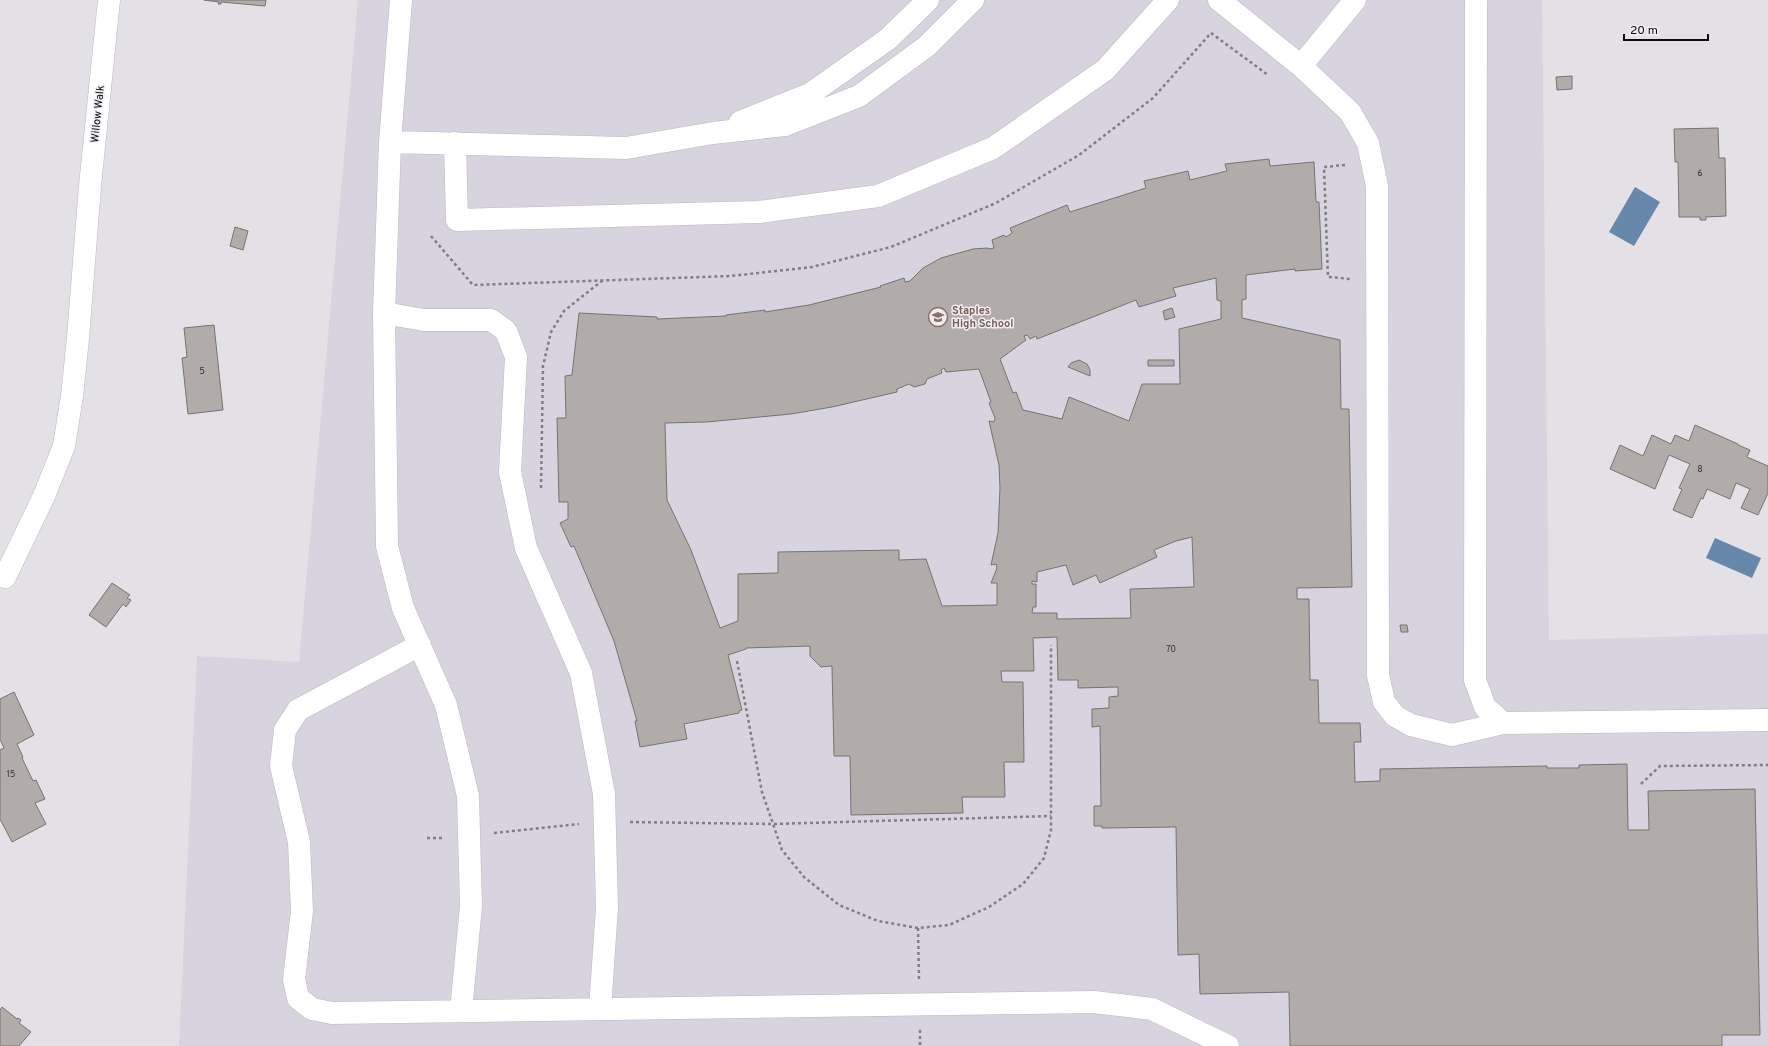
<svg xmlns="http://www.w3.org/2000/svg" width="1768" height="1046" font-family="Overpass,sans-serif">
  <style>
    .built { fill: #d7d3df }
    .water { fill: #6788aa }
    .building { fill: #b1acaa; stroke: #787371; fill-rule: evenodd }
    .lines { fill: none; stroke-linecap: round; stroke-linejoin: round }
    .minor-casing { stroke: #bbbabf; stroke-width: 23 }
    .path { stroke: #807f82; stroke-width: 2.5; stroke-dasharray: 3 3; stroke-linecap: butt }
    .minor { stroke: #fff; stroke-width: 22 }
    .labels { text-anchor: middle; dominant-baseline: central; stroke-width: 3; stroke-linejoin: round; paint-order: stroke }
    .number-label { font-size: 9px; fill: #353434 }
    .street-label { font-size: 11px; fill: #0c0c0d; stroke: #f0eef3 }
    .education-label { font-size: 11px; font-weight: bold; fill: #785e54; stroke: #f0eef3; text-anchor: start }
  </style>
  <rect width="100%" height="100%" fill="#e3e1e6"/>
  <path class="built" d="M358 0H1542L1549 640 1768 634V1046H179L197 656 299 662Z"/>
  <path class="water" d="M1635 187 1660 202 1634 246 1609 232Z
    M1715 538 1761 558 1752 578 1706 558Z"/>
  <path class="building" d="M204 0H266L265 6 221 2V4H218L219 2Z
    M1572 76V89L1557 90 1556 77Z
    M1718 128 1719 158H1725L1726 216 1706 217V220H1700V217H1679L1678 162H1675L1674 129Z
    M1269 159 1270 166 1314 162 1316 202H1319L1322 269 1295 271V269L1246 275V299L1242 300V318L1340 340 1341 409H1349L1352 587 1297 588V599H1309L1310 680H1318L1319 723H1360L1361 742H1354L1355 782 1380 781V769L1547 766V768H1579V765L1627 764 1628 830H1649L1648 791 1755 789 1760 1035H1722V1046H1290L1289 992 1200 994 1199 954 1178 955 1176 827 1102 828V826H1094V806H1101L1100 726 1092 727V709L1109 708V697L1118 696V687L1078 688V680H1058L1057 637 1033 638 1034 671H1001L1002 682H1023L1024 762H1004L1005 797H962L963 813 851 815 850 756H834L832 666 821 667 810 656V646L746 648V649L728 655 742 710 739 711V713L684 724 687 739 640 747 635 721H637L614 641 574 546 571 547 560 523 568 519V502H559L557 418H566L565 376 572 375 579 313 657 317V319L726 316V315L765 310V312L809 305 881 287 880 286 904 278 905 282 910 281 923 268 941 258 973 249 988 248 989 249 994 248 992 240 1004 235 1006 237 1012 233 1010 228 1067 205 1070 212 1146 188 1144 181 1188 171 1190 180 1227 171 1225 164ZM1216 278 1217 300 1221 301V319L1179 329 1180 384H1142L1129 421 1069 397 1062 419 1023 410 1016 392 1013 393 1000 359 1026 340 1024 336 1027 335 1030 339 1036 336 1037 339 1136 300 1139 307 1176 296 1173 288ZM944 368 946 372 979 369 991 402 989 403 995 418 994 422 989 421 999 465 1000 488 998 533 991 565 996 564 997 568 991 583H997V605L942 606 926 559 899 560V550L778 552V573L738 574V621L720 628 691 550 667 500 665 423 707 422 791 414 832 407 897 392V389L909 384 914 387 925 384 927 379 942 373 941 370ZM1192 537 1194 587 1130 589 1131 618 1057 619V613H1032L1033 607H1036V584H1032V581L1037 582V572L1066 565 1073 585 1096 575 1100 583 1157 557 1154 550 1176 541Z
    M235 227 248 231 243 250 230 246Z
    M1172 308 1175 317 1165 320 1163 311Z
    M214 325 223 410 188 414 182 358 187 357 184 328Z
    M1079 360 1087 364 1090 370V376L1068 367 1071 363Z
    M1148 360H1174V366H1148Z
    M1695 425 1738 444V445L1750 450 1747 457 1768 466V493L1758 515 1741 508 1750 489 1736 483 1730 499 1707 489 1703 499 1701 498 1692 518 1673 510 1682 489 1679 488 1690 464 1669 455 1655 489 1610 469 1620 445 1643 456 1652 435 1671 444 1675 435 1689 441Z
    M112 583 130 595 127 598 131 600 126 607 123 604 106 627 89 615Z
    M1400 625H1407L1408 632H1401Z
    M14 692 34 735 17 744 23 757 22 758 33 781 36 780 45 799 35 803 46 824 12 842 0 819V750L4 748 0 739V699Z
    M2 1007 17 1019 18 1018 21 1020 19 1023 31 1032 19 1046H0V1010Z"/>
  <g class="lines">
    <g class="minor-casing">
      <path id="minor" d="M1219 0 1301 66 1350 112 1368 143 1377 186 1378 675 1384 702 1395 716 1411 725 1452 735 1503 723 1768 720
        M1476 0 1475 680 1485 707 1503 723
        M1301 66 1355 0
        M740 122 810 94 888 39 928 0
        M390 142 401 0
        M455 143 457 220 759 212 878 196 993 148 1105 70 1168 0
        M384 313 424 320H491L506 331 516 357 510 472 526 548 581 673 604 794 607 907 600 1009
        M5 577 44 496 64 446 72 396 78 338 90 186 109 0
        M420 645 298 710 285 730 281 766 299 842 302 911 294 979 298 998 312 1009 332 1013 1094 1002 1152 1009 1228 1046
        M461 1011 471 906 468 796 446 705 403 608 387 546 384 313 390 142 626 148 713 133 785 125 859 96 927 46 973 0"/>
    </g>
    <path class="path" d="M1345 165 1324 167 1328 277 1351 279
      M431 236 473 285 731 276 812 267 891 247 996 203 1079 155 1153 98 1211 33 1268 75
      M541 488 543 366 551 332 564 311 603 280
      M737 661 762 792 782 850 804 877 839 905 878 921 918 928 949 925 989 907 1023 884 1044 858 1051 830V645
      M1641 784 1660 766 1768 765
      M630 822 773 824 1051 816
      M494 833 579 824
      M427 838H444
      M918 928 919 979
      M920 1030V1046"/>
    <use href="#minor" class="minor"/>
  </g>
  <defs>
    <g id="school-ring" transform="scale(1)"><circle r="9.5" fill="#f0eef3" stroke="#8d6e63" stroke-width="1.5"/><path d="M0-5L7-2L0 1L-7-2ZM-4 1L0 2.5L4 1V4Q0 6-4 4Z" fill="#8d6e63"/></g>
  </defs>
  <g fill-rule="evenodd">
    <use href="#school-ring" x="938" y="317"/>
  </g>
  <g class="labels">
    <g class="number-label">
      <text x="1700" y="173">6</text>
      <text x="202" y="371">5</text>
      <text x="1700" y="469">8</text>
      <text x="1171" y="649">70</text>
      <text x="11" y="774">15</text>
    </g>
    <g class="street-label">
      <text transform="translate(98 114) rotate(-84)">Willow Walk</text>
    </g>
    <g class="education-label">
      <text x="952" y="311">Staples<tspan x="952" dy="13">High School</tspan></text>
    </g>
  </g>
  <path d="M1624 34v6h84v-6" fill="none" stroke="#0c0c0d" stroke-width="2"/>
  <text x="1630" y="34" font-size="12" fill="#0c0c0d" stroke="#f0eef3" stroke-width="3" paint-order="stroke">20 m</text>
</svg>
